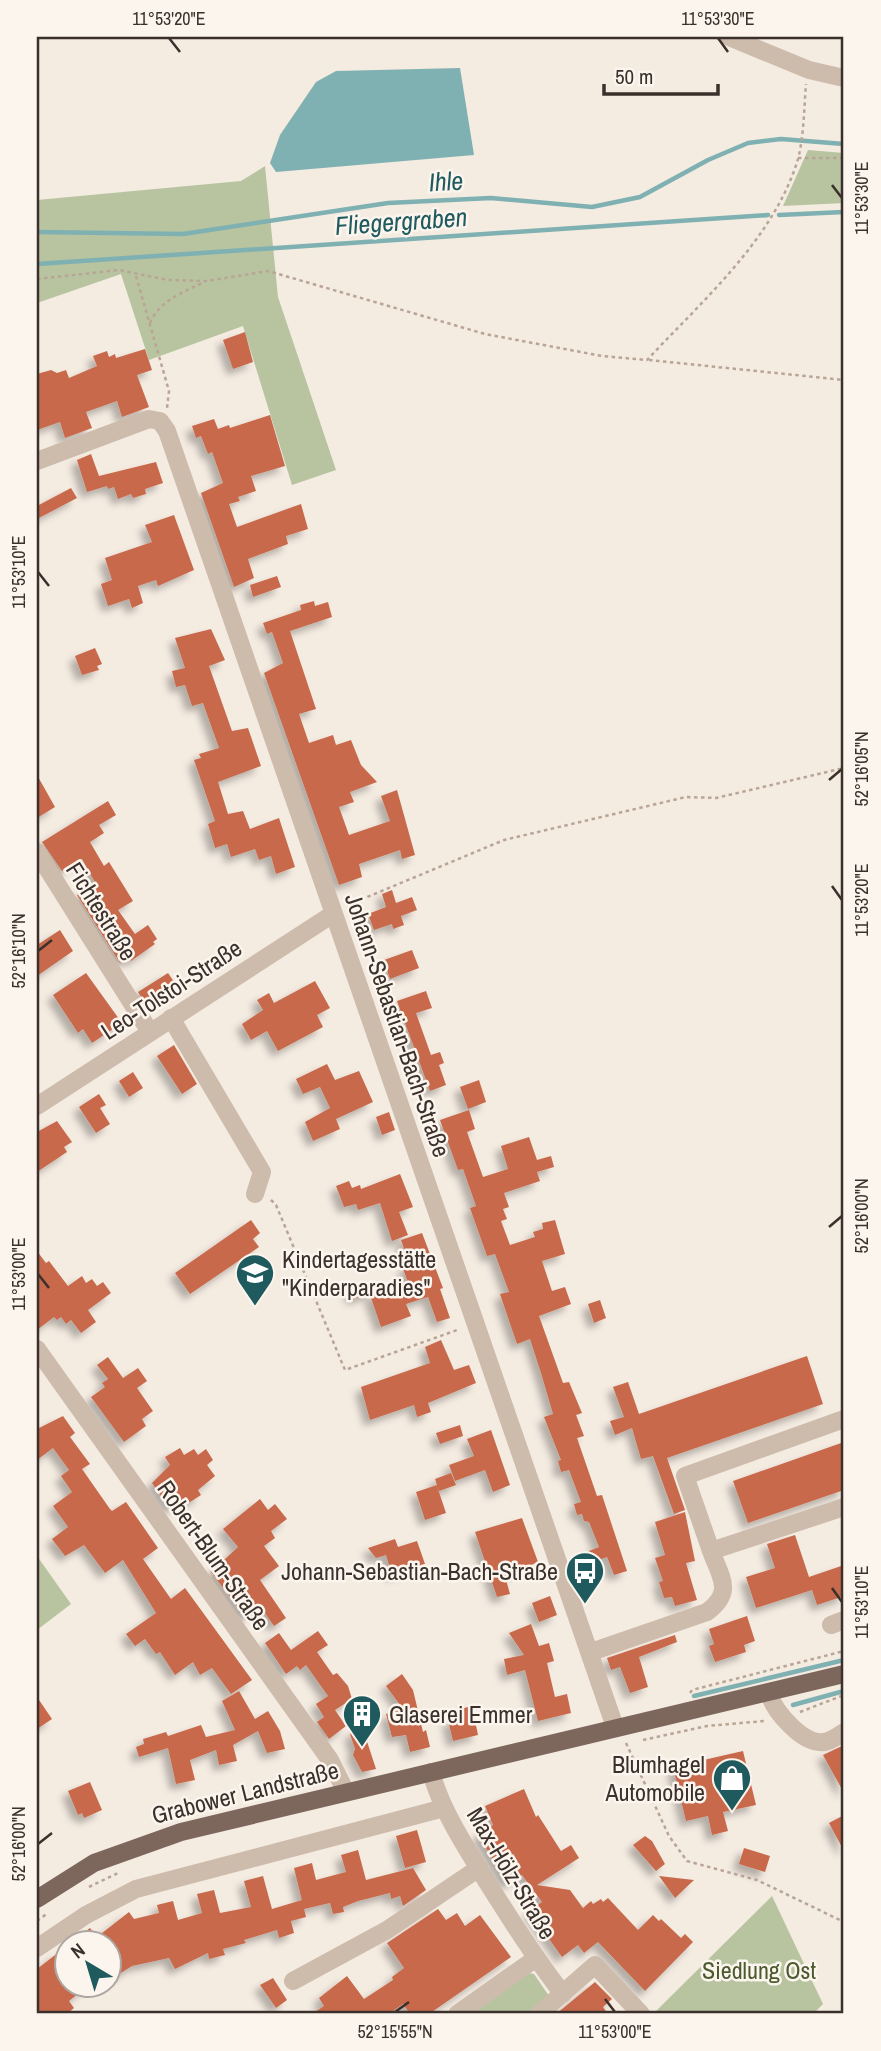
<svg xmlns="http://www.w3.org/2000/svg" width="881" height="2051" font-family="'Archivo Narrow',sans-serif">
  <style>
    .green { fill: #b8c4a0 }
    .water { fill: #7fb0b2 }
    .lines { fill: none; stroke-linecap: round; stroke-linejoin: round }
    .stream { stroke: #7fb0b2; stroke-width: 4.5 }
    .building { fill: #c8694b; filter: url(#shadow) }
    .path { stroke: #b9a596; stroke-width: 2.5; stroke-dasharray: 3.5 3.5; stroke-linecap: butt }
    .minor { stroke: #cdbbac; stroke-width: 18 }
    .major { stroke: #7d675c; stroke-width: 18 }
    .ticks { fill: none; stroke: #3b302b; stroke-width: 2.5 }
    .labels { text-anchor: middle; dominant-baseline: central; stroke-width: 5; stroke-linejoin: round; paint-order: stroke }
    .street-label { font-size: 24px; fill: #3b302b; stroke: #fbf5ee }
    .poi-label { font-size: 24px; fill: #3b302b; stroke: #fbf5ee; text-anchor: start }
    .park-label { font-size: 24px; fill: #4a5a2e; stroke: #fbf5ee }
    .water-label { font-size: 26px; font-style: italic; fill: #1f5a5e; stroke: #fbf5ee }
    .neatline { fill: none; stroke: #3b302b; stroke-width: 2.5 }
    .ticks-label { font-size: 18px; text-anchor: middle; fill: #3b302b }
  </style>
  <defs>
    <filter id="shadow"><feDropShadow dx="-6" dy="6" stdDeviation="3.5" flood-color="#0004"/></filter>
  </defs>
  <rect width="100%" height="100%" fill="#f4ebe1"/>
  <path class="green" d="M808 150 844 153V203L783 206Z
    M265 166 278 297 336 470 292 485 243 326 149 360 121 274 37 303V200L241 181Z
    M37 1556 71 1604 37 1630Z
    M772 1896 823 2004 813 2014H653Z
    M528 1973 534 1974 549 1996 532 2014H469Z"/>
  <path class="water" d="M460 68 474 155 276 172 270 163 280 135 316 82 336 71Z"/>
  <g class="lines">
    <path class="stream" d="M779 215 844 212
      M37 232 183 234 388 203 491 198 592 207 640 197 708 160 748 143 781 139 844 144
      M37 264 768 215
      M694 1696 844 1660
      M793 1705 844 1691"/>
  </g>
  <path class="building" d="M245 332 253 362 233 369 223 340Z
    M145 349 152 370 137 375 149 407 122 417 117 401 86 412 92 428 65 438 60 422 37 430V374L51 370 57 373 66 370 69 378 97 366 93 356 107 351 109 357 115 354 116 358Z
    M270 415 285 466 251 476 256 491 238 497 240 501 229 504 237 527 301 504 308 529 286 536 288 544 248 559 254 578 234 587 201 493 223 483 212 452 208 454 201 436 196 438 192 426 214 419 218 429 229 425 230 428Z
    M91 454 99 476 156 462 163 483 145 489 146 494 133 498 131 494 118 499 114 487 108 489 107 486 87 492 77 460Z
    M71 488 77 498 37 519V506Z
    M174 515 194 570 158 586 156 580 138 586 143 603 132 608 129 599 108 606 101 584 112 580 105 558 152 542 145 525Z
    M277 576 281 587 253 597 250 585Z
    M314 601 315 606 328 602 332 617 290 631 316 709 299 714 309 743 333 735 336 745 351 740 361 765 377 782 350 792 354 802 339 807 349 835 390 821 381 796 397 790 415 855 402 859 400 850 359 864 362 877 339 885 264 673 283 663 272 632 267 634 263 623 301 610 300 605Z
    M211 629 225 660 209 666 232 731 248 728 261 766 218 782 228 814 243 811 250 829 279 818 295 867 276 874 271 856 259 860 255 849 231 857 227 844 215 848 208 824 215 821 194 760 201 758 199 754 219 748 203 703 192 706 185 685 176 687 172 671 185 668 175 638Z
    M95 648 102 664 97 666 99 670 82 675 75 656Z
    M37 775 55 807 37 818Z
    M108 801 116 815 99 825 104 833 90 842 104 866 109 862 133 901 118 910 135 934 148 925 157 939 153 942 155 944 131 961 129 957 120 963 77 895 96 884 82 859 62 871 42 842Z
    M392 890 396 903 412 897 417 910 401 916 404 925 393 929 392 924 374 930 368 914 386 907 382 894Z
    M60 930 73 951 37 976V945Z
    M412 950 419 968 390 979 384 960Z
    M86 973 122 1023 92 1043 83 1029 78 1033 53 995Z
    M168 973 177 986 147 1006 138 992Z
    M315 981 330 1008 317 1015 323 1027 278 1051 267 1031 251 1040 242 1024 263 1010 257 1000 269 993 274 1003Z
    M426 991 432 1008 416 1013 431 1055 440 1052 444 1063 439 1065 446 1085 430 1091 397 1001Z
    M174 1045 197 1084 182 1094 157 1056Z
    M327 1064 335 1080 359 1071 373 1102 336 1119 340 1129 313 1141 305 1122 330 1108 320 1087 303 1094 296 1079Z
    M133 1072 143 1088 129 1097 119 1081Z
    M479 1080 486 1102 468 1109 460 1087Z
    M99 1094 106 1105 100 1108 110 1124 96 1133 79 1107Z
    M469 1110 475 1129 467 1132 483 1177 508 1169 501 1146 529 1137 537 1160 551 1156 554 1167 537 1172 540 1181 504 1193 509 1207 503 1209 507 1219 501 1221 510 1245 535 1237 533 1232 543 1229 542 1223 555 1220 565 1254 542 1261 552 1291 565 1287 571 1304 539 1316 563 1383 569 1382 582 1413 576 1415 584 1436 577 1438 597 1496 602 1495 627 1571 614 1575 607 1557 593 1562 589 1551 599 1547 589 1522 584 1521 582 1514 577 1515 574 1504 581 1502 569 1470 561 1472 558 1461 561 1460 544 1417 553 1414 541 1373 530 1339 517 1344 500 1294 509 1292 495 1254 487 1256 470 1208 476 1206 463 1169 458 1170 440 1120Z
    M389 1112 395 1130 382 1135 376 1117Z
    M57 1121 72 1142 64 1147 67 1152 37 1172V1132Z
    M400 1174 413 1207 399 1212 408 1235 392 1241 380 1203 358 1210 356 1204 344 1207 336 1186 349 1181 352 1188 360 1185 361 1189Z
    M251 1220 260 1233 253 1239 259 1247 190 1294 175 1273Z
    M422 1233 443 1288 440 1289 450 1318 437 1322 428 1297 406 1304 411 1316 381 1327 370 1295 408 1282 403 1269 410 1266 401 1240Z
    M37 1251 46 1263 49 1261 68 1286 82 1276 86 1283 92 1279 97 1286 103 1282 111 1293 88 1310 96 1322 81 1333 71 1320 66 1324 61 1317 57 1320 54 1317 37 1330Z
    M370 1281 374 1292 353 1299 349 1288Z
    M600 1300 606 1318 594 1323 588 1304Z
    M441 1340 454 1370 469 1365 476 1383 428 1403 431 1412 417 1417 414 1405 370 1420 361 1387 430 1363 425 1347Z
    M807 1356 823 1404 667 1458 685 1510 674 1514 653 1456 641 1459 632 1428 615 1435 610 1421 624 1417 613 1387 628 1382 639 1414Z
    M108 1357 123 1378 138 1368 147 1381 137 1388 153 1411 142 1419 146 1426 124 1442 91 1397 105 1387 102 1383 108 1379 97 1365Z
    M63 1416 75 1433 70 1437 90 1464 82 1469 110 1509 112 1511 126 1502 158 1548 143 1559 171 1599 185 1588 252 1680 231 1694 212 1668 200 1675 193 1662 175 1675 160 1652 156 1654 145 1639 135 1646 126 1634 156 1613 123 1560 105 1573 84 1545 65 1556 52 1539 68 1527 53 1506 72 1492 61 1476 69 1470 53 1448 37 1460V1429Z
    M460 1425 463 1436 440 1444 436 1433Z
    M491 1430 510 1485 493 1492 485 1470 455 1481 449 1465 474 1456 467 1439Z
    M844 1442V1490L748 1523 733 1481Z
    M180 1448 184 1455 194 1449 198 1455 206 1449 213 1460 207 1465 215 1476 198 1490 201 1495 187 1504 183 1499 170 1509 152 1483 170 1465 165 1457Z
    M451 1473 456 1485 439 1491 437 1486 446 1513 425 1520 416 1492 437 1485 435 1479Z
    M260 1499 268 1510 275 1504 287 1519 271 1531 275 1538 264 1546 279 1566 260 1580 286 1618 274 1626 260 1606 245 1617 211 1572 238 1547 223 1529Z
    M685 1512 695 1561 686 1563 697 1600 675 1606 672 1597 664 1598 659 1582 663 1581 655 1558 665 1555 655 1522Z
    M522 1518 538 1562 505 1576 510 1594 497 1597 475 1532Z
    M795 1535 809 1577 844 1565V1596L817 1605 812 1590 756 1608 746 1577 775 1568 767 1544Z
    M395 1539 398 1547 417 1541 425 1564 392 1575 386 1555 376 1558 368 1548Z
    M550 1596 557 1615 539 1622 532 1603Z
    M747 1616 755 1641 744 1645 746 1652 715 1662 709 1646 714 1644 709 1629Z
    M531 1624 539 1646 549 1643 554 1661 547 1663 555 1697 567 1694 571 1713 538 1721 525 1670 507 1675 504 1659 524 1655 509 1633Z
    M318 1631 328 1645 317 1652 333 1675 337 1673 348 1686 352 1699 335 1710 346 1726 329 1739 317 1722 324 1717 316 1704 328 1696 306 1665 300 1670 297 1666 286 1674 265 1643 279 1633 291 1650Z
    M675 1635 677 1642 639 1657 648 1687 630 1693 620 1667 611 1670 607 1658Z
    M402 1674 413 1690 423 1732 426 1730 430 1747 410 1752 406 1735 392 1737 386 1714 403 1709 386 1686Z
    M239 1691 255 1719 268 1711 280 1731 285 1749 267 1753 258 1731 233 1745 237 1761 219 1765 216 1750 190 1760 195 1780 176 1784 168 1748 139 1757 136 1747 144 1744 143 1739 166 1732 168 1736 201 1725 206 1737 235 1730 222 1701Z
    M37 1697 52 1719 37 1729Z
    M472 1706 478 1735 453 1741 448 1720 462 1717 460 1709Z
    M362 1726 376 1769 362 1772 353 1755 355 1749 350 1734Z
    M844 1745V1793L823 1755Z
    M743 1751 756 1805 723 1812 728 1831 712 1835 708 1816 686 1821 673 1767Z
    M90 1782 102 1810 84 1818 82 1813 78 1815 68 1791Z
    M524 1789 536 1817 538 1815 561 1851 571 1845 579 1858 537 1885 570 1890 583 1908 591 1901 593 1904 601 1899 603 1902 608 1898 638 1930 653 1915 659 1921 661 1919 681 1938 685 1934 693 1942 645 1991 598 1942 584 1953 578 1945 562 1957 529 1911 542 1902 522 1875 507 1884 478 1834 493 1825 485 1806Z
    M844 1815V1851L829 1823Z
    M417 1830 426 1862 405 1868 396 1836Z
    M645 1836 652 1841 665 1864 656 1871 633 1845Z
    M744 1848 770 1856 765 1872 739 1864Z
    M358 1850 366 1880 413 1868 426 1890 403 1906 400 1896 391 1899 390 1893 358 1901 343 1907 344 1912 333 1914 330 1903 304 1909 294 1868 312 1863 316 1880 346 1872 341 1855Z
    M263 1876 272 1909 302 1900 306 1917 291 1921 294 1933 279 1938 277 1930 244 1940 246 1943 223 1949 225 1955 209 1959 208 1953 175 1969 169 1958 132 1966 108 1981V1942H71L90 1928 97 1937 129 1912 134 1919 159 1913 157 1905 173 1901 178 1920 202 1913 197 1894 214 1890 220 1913 251 1907 244 1881Z
    M659 1876 694 1880 675 1898Z
    M438 1909 446 1920 457 1913 465 1926 480 1915 511 1957 429 2014H410L403 2004 389 2014H312L324 2006 319 1998 347 1976 364 1999 393 1980 392 1977 404 1968 387 1943Z
    M59 1952 66 1962V1984H90L69 2001 74 2008 67 2014H37V1969Z
    M273 1978 287 2000 276 2008 260 1985Z
    M595 1982 612 1999 603 2007 608 2014H556Z"/>
  <g class="lines">
    <path class="path" d="M798 158H844
      M136 276 169 391 167 408
      M37 279 119 270 168 280 207 281 268 271 485 334 602 356 647 360C702 301 774 239 798 159 804 136 804 108 806 84
      M150 323C160 300 182 293 204 282
      M649 360 844 380
      M348 905 504 840 686 797 716 798 844 768
      M271 1200 276 1205 345 1370 460 1329
      M690 1693 692 1690 844 1651
      M800 1712 844 1695
      M643 1740 707 1726 764 1721
      M626 1743 669 1836 687 1861 757 1880 844 1922
      M89 1887 118 1873
      M37 1921 48 1913"/>
    <path class="minor" d="M729 37 809 70 844 78
      M37 461 149 419 160 421 167 431 615 1727
      M37 852 150 1032
      M171 1018 262 1172 255 1194
      M37 1106 333 914
      M37 1349 330 1760 346 1792
      M844 1419 685 1476 711 1551 844 1507
      M831 1625 844 1620
      M591 1652 707 1612C734 1592 721 1578 711 1551
      M769 1694C775 1712 803 1745 824 1742 831 1741 838 1736 844 1732
      M431 1772C442 1812 466 1847 487 1882 511 1920 535 1958 563 1994
      M37 1948 86 1915 136 1889 444 1808
      M293 1981 387 1930 479 1868
      M457 2014 535 1959
      M539 2014 595 1965 641 2014"/>
    <path class="major" d="M37 1899 94 1863 181 1832 844 1674"/>
  </g>
  <path class="ticks" d="M169 38 180 52M718 38 728 52M832 185 842 198M38 572 49 586M829 780 842 769M832 886 842 900M38 951 52 940M829 1227 842 1216M38 1274 49 1288M832 1588 842 1602M38 1844 52 1833M605 1999 615 2012M395 2012 409 2002"/>
  <defs>
    <g id="school-pin" transform="scale(2.0125)"><path d="M0 17L-7.5 6A9.5 9.5 0 1 1 7.5 6Z" fill="#1f5a5e" stroke="#fbf5ee"/><path d="M0-5L7-2L0 1L-7-2ZM-4 1L0 2.5L4 1V4Q0 6-4 4Z" fill="#fff"/></g>
    <g id="bus-pin" transform="scale(2.0125)"><path d="M0 17L-7.5 6A9.5 9.5 0 1 1 7.5 6Z" fill="#1f5a5e" stroke="#fbf5ee"/><path d="M-5-6H5V4H4V6H2V4H-2V6H-4V4H-5ZM-3.5-4V0h7V-4ZM-3.5 1.2v1.5H-2V1.2ZM2 1.2v1.5H3.5V1.2Z" fill="#fff"/></g>
    <g id="building-pin" transform="scale(2.0125)"><path d="M0 17L-7.5 6A9.5 9.5 0 1 1 7.5 6Z" fill="#1f5a5e" stroke="#fbf5ee"/><path d="M-4-6H4V6H1V3H-1V6H-4ZM-2.5-4.3h1.7v1.8h-1.7ZM.8-4.3h1.7v1.8H.8ZM-2.5-1h1.7V.8h-1.7ZM.8-1h1.7V.8H.8Z" fill="#fff"/></g>
    <g id="shop-pin" transform="scale(2.0125)"><path d="M0 17L-7.5 6A9.5 9.5 0 1 1 7.5 6Z" fill="#1f5a5e" stroke="#fbf5ee"/><path d="M-5-2.5h2.3a2.7 3.5 0 0 1 5.4 0H5L5.5 6h-11ZM-1.5-2.5h3a1.5 2.3 0 0 0-3 0Z" fill="#fff"/></g>
  </defs>
  <g fill-rule="evenodd">
    <use href="#school-pin" x="255" y="1273"/>
    <use href="#bus-pin" x="585" y="1571"/>
    <use href="#building-pin" x="362" y="1714"/>
    <use href="#shop-pin" x="732" y="1778"/>
  </g>
  <g class="labels">
    <g class="street-label">
      <text transform="translate(102 911) rotate(58)">Fichtestraße</text>
      <text transform="translate(171 989) rotate(-33)">Leo-Tolstoi-Straße</text>
      <text transform="translate(398 1025) rotate(71)">Johann-Sebastian-Bach-Straße</text>
      <text transform="translate(214 1555) rotate(55)">Robert-Blum-Straße</text>
      <text transform="translate(245 1792) rotate(-14)">Grabower Landstraße</text>
      <text transform="translate(512 1873) rotate(59)">Max-Hölz-Straße</text>
    </g>
    <g class="poi-label">
      <text x="282" y="1259">Kindertagesstätte<tspan x="282" dy="28">"Kinderparadies"</tspan></text>
      <text x="558" y="1571" text-anchor="end">Johann-Sebastian-Bach-Straße</text>
      <text x="389" y="1714">Glaserei Emmer</text>
      <text x="705" y="1764" text-anchor="end">Blumhagel<tspan x="705" dy="28">Automobile</tspan></text>
    </g>
    <g class="park-label">
      <text x="759" y="1970">Siedlung Ost</text>
    </g>
    <g class="water-label">
      <text transform="translate(446 181) rotate(-3)">Ihle</text>
      <text transform="translate(401 221) rotate(-4)">Fliegergraben</text>
    </g>
  </g>
  <rect width="881" height="2051" fill="none" stroke="#fbf5ee" stroke-width="77"/>
  <g transform="translate(88 1964) rotate(322)"><circle r="33" fill="#fbf5ee" stroke="#aea6a0" stroke-width="2"/>
  <path d="M0-5L12 26L0 18L-12 26Z" fill="#1f5a5e"/>
  <text y="-10" font-size="19" font-weight="bold" text-anchor="middle" fill="#3b302b">N</text>
  </g>
  <path d="M604 84v10h114v-10" fill="none" stroke="#3b302b" stroke-width="3.5"/>
  <text x="615" y="84" font-size="21" fill="#3b302b" stroke="#fbf5ee" stroke-width="5" paint-order="stroke">50 m</text>
  <rect x="38" y="38" width="804" height="1974" class="neatline"/>
  <g class="ticks-label">
    <text x="169" y="25">11°53'20"E</text>
    <text x="718" y="25">11°53'30"E</text>
    <text transform="translate(862 198) rotate(-90)" y="6">11°53'30"E</text>
    <text transform="translate(19 572) rotate(-90)" y="6">11°53'10"E</text>
    <text transform="translate(862 769) rotate(-90)" y="6">52°16'05"N</text>
    <text transform="translate(862 900) rotate(-90)" y="6">11°53'20"E</text>
    <text transform="translate(19 951) rotate(-90)" y="6">52°16'10"N</text>
    <text transform="translate(862 1216) rotate(-90)" y="6">52°16'00"N</text>
    <text transform="translate(19 1274) rotate(-90)" y="6">11°53'00"E</text>
    <text transform="translate(862 1602) rotate(-90)" y="6">11°53'10"E</text>
    <text transform="translate(19 1844) rotate(-90)" y="6">52°16'00"N</text>
    <text x="395" y="2038">52°15'55"N</text>
    <text x="615" y="2038">11°53'00"E</text>
  </g>
</svg>
